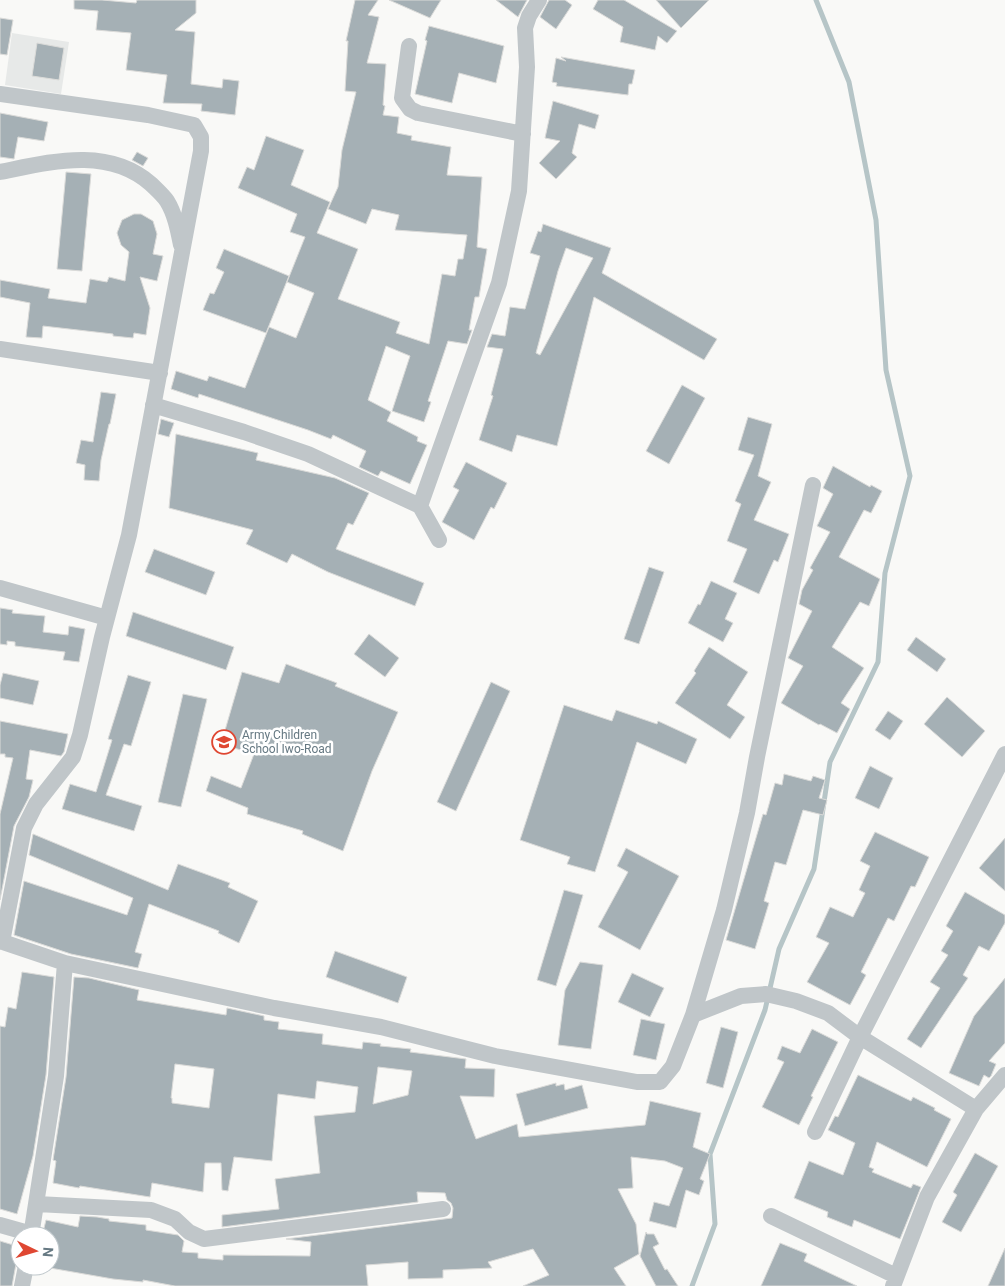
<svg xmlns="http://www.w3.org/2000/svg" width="1005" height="1286" font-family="Roboto,sans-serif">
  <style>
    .built { fill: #e7e9e8 }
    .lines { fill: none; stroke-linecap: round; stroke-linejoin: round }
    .stream { stroke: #b6c5c7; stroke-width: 5 }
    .building { fill: #a5b0b5; stroke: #dbdbd9; fill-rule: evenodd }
    .minor { stroke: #c0c6c9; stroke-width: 16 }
    .labels { text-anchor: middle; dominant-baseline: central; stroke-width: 5; stroke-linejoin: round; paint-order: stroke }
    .poi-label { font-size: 12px; fill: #657882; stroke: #fff; text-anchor: start }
  </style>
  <rect width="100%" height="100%" fill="#f9f9f7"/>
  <path class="built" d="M12 33 69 42 61 94 5 85Z"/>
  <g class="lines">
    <path class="stream" d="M692 1286 715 1224 710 1154 765 1010 779 949 814 869 830 762 878 662 885 573 910 476 886 370 876 220 849 82 816 0"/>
  </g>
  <path class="building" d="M74 0H102L136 3 137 0H196V13L175 30 195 32 191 84 222 88 223 79 239 81 235 115 201 111 202 104 163 103 167 75 126 70 131 33 96 30 98 11 74 9Z
    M355 0H378L368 15 379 17 367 63 386 64 383 105 385 106 383 115 399 117 397 133 412 136 411 140 451 147 447 175 482 177 477 247 487 249 479 297H475L469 330H472L467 344 448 341 428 401 431 402 424 422 392 411 410 356 386 346 368 400 391 412 387 421 418 437 417 441 427 445 410 484 381 471 378 476 359 467 366 451 333 435 331 439 308 430 199 394 198 398 171 389 176 371 207 381 209 376 245 388 269 327 296 338 314 293 287 282 305 237 290 232 297 214 238 188 247 167 254 170 266 136 304 150 291 185 330 202 317 233 358 249 338 299 400 322 396 333 429 344 442 274 455 276 458 259H463L467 235 395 230 399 215 372 209 366 224 328 209 338 187 342 150 356 92 345 91 348 41H346Z
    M389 0H441L430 18Z
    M496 0H527L518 17Z
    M549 0H565L572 5 556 29 540 17Z
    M598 0H624L677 31 667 43 658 36 655 50 620 42 623 27 593 9Z
    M656 0H709L681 28Z
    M0 18 13 20 7 55 0 54Z
    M429 26 504 46 496 83 459 73 452 103 415 94 427 41 425 40Z
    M37 43 64 48 59 80 32 76Z
    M561 57 635 70 632 84H629L628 95 556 86 557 83 552 82 556 58 566 61Z
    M553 101 599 115 595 129 579 124 572 153 577 157 556 179 539 163 560 141 545 138Z
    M0 113 48 122 44 141 18 137 14 159 0 157Z
    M137 152 148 158 143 166 132 160Z
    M66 172 91 174 82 271 57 269Z
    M134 214H141L153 221 157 234 153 254 163 256 157 281 140 277 150 308 146 335 134 333 133 338 113 336V334L43 326 42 338 26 337 30 303 0 297V280L50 289 48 298 86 303 90 279 107 282 109 277 125 281 129 252 121 245 117 233 122 220Z
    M543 224 611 248 602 273 717 339 704 360 594 297 557 446 517 435 512 452 479 440 493 396 491 395 503 349 487 347 492 334 505 336 510 307 525 309 540 256 530 253 538 231 541 232ZM566 248 593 258 540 355 536 353 558 271Z
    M224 249 289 276 266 333 203 310 210 293 214 294 224 272 216 268Z
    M682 385 705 398 669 464 646 451Z
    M101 392 116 394 110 424H109L101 460 99 481 84 480 85 465 76 463 81 440 93 442Z
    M748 417 772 424 758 476 771 482 754 520 789 534 778 562 774 560 759 594 733 582 747 549 727 541 741 504 735 501 754 455 738 450Z
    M161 419 174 423 169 437 158 434Z
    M176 434 258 453 256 460 335 478 369 493 353 525 348 523 336 549 424 583 415 606 328 572 292 554 287 563 246 544 253 530 169 508Z
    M466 462 507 483 494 509 491 507 474 540 442 522 459 490 453 487Z
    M833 466 870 487 871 485 882 491 871 513 864 510 839 557 880 579 869 606 860 602 832 647 864 668 841 703 850 709 837 733 820 724 819 725 781 703 803 666 788 658 812 611 799 604 802 590 813 570 810 568 830 532 817 526 833 494 823 488Z
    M154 549 215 572 206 595 145 572Z
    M649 567 664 572 639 644 624 639Z
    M711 581 737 593 725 619 733 623 723 642 688 623 698 604 700 605Z
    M0 608 13 610 12 613 45 616 43 632 68 635 69 626 85 629 79 662 63 660 65 652 15 646V642L7 641V645L0 644Z
    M133 612 234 647 226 670 126 636Z
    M369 634 399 658 385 677 354 654Z
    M916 637 946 659 937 672 907 650Z
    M709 647 748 672 727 705 745 717 730 739 675 703 696 673 694 671Z
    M286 664 337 683 335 686 398 712 372 771 343 851 302 834 303 831 247 814 248 808 206 791 211 776 241 788 254 754 221 744 242 672 279 683Z
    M3 673 39 681 33 705 0 698V685Z
    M128 675 151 682 131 746 124 744 106 795 142 806 134 831 62 809 70 784 96 792 112 740 108 739Z
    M491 682 510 691 456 811 437 802Z
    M183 694 207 699 181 807 158 802Z
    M947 697 985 731 962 757 924 724Z
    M564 705 612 721 616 710 657 724 658 721 697 739 686 764 637 742 595 872 567 864 570 857 520 840Z
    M888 711 903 721 890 740 875 730Z
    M0 721 68 734 64 752 61 756 30 750 26 779 33 780 29 797 14 826 0 900V814L13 758 5 757V754H0Z
    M870 766 893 778 879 809 855 798Z
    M784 774 811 781 813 776 825 780 819 798 827 800 823 815 803 810 786 865 775 862 764 901 769 903 755 949 726 940 763 814 766 815 775 783 782 785Z
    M875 832 929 857 915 887 911 886 894 921 888 918 861 972 866 975 850 1005 807 982 829 943 816 937 830 907 853 917 865 893 859 890 870 866 860 861Z
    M33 834 168 890 178 864 230 883 228 887 258 901 239 943 218 933 219 931 149 904 135 952 142 954 138 968 71 954 14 935 24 881 127 915 133 898 29 855Z
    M1005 838V891L979 868Z
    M626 848 679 876 640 950 598 927 628 872 617 866Z
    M564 890 583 895 556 986 537 980Z
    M965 892 1005 915V923L989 951 979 946 963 975 968 978 921 1048 907 1039 940 988 930 982 948 955 941 951 953 931 946 926Z
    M335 951 407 977 398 1003 326 977Z
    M580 962 603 965 591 1049 558 1045 565 990Z
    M22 972 54 977 46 1075 33 1156 17 1214 0 1209V1026L5 1027 8 1007 16 1009Z
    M632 973 664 988 650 1017 618 1002Z
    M74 977 89 978 139 990 137 1000 226 1015 227 1008 264 1016V1020L279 1022 278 1029 323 1034 322 1044 362 1049 363 1042 381 1044 380 1046 411 1049 410 1052 466 1059 465 1068 495 1069 494 1097 460 1096 476 1139 517 1124 519 1137 645 1125 650 1101 701 1113 693 1147 710 1154 700 1179 704 1181 699 1195 686 1190 676 1228 649 1221 654 1202 669 1206 683 1168 665 1161 631 1157 633 1188 618 1189 636 1224 639 1254 614 1268 626 1286H523L549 1275 533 1249 488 1262 492 1268 443 1270V1278L408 1279V1262L366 1265 368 1286H175L143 1280V1282L113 1279 50 1268V1236H42L46 1220 78 1227 80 1216 97 1217 109 1219V1221L146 1225V1230L178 1235 184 1241 182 1252 198 1253V1258L223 1260V1255L310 1256 311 1242 286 1239 452 1218 453 1208 451 1203 447 1200 445 1193 417 1192 418 1202 222 1227V1215L279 1209 275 1179 320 1173 314 1116 355 1112 358 1087 317 1081 315 1099 278 1094 272 1161 234 1157 228 1191 222 1190 221 1163H205L203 1192 152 1183 150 1197 80 1186 79 1188 53 1183 56 1161 53 1160 66 1077ZM175 1064 214 1069 209 1108 172 1103V1098H171ZM378 1067 412 1071 408 1095 373 1104Z
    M1005 978V1043L989 1061 996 1064 991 1076 989 1078 984 1075 979 1086 949 1073 974 1016Z
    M641 1019 665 1024 656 1060 633 1055Z
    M721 1027 738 1032 723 1088 706 1083Z
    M812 1029 838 1042 811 1096 813 1097 799 1125 762 1107 784 1062 777 1059 782 1046 800 1053Z
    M858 1075 911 1101 913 1097 935 1108 934 1110 951 1119 927 1167 877 1142 869 1167 874 1169 872 1172 911 1188 913 1184 921 1187 900 1239 854 1220 852 1227 827 1217 828 1212 794 1198 809 1161 843 1175 855 1143 828 1130 835 1116 838 1117Z
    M556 1083V1086L564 1084 565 1090 582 1085 588 1108 525 1126 516 1094Z
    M975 1153 998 1166 961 1232 942 1222 957 1195 953 1192Z
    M646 1232 647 1234H654L659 1244 653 1247 665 1270 667 1269 678 1286H656L640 1256Z
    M0 1241 20 1247V1258L16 1264 12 1286H0Z
    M780 1243 807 1254 804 1261 857 1286H761Z
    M1005 1248V1286H988Z"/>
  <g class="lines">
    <path class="minor" d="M409 46 402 98 410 109 418 113 523 134
      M0 94 148 115 194 125 201 137V151L129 535 102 637 80 735 73 757 36 804 24 828 2 942
      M0 172C50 162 108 146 151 184 156 189 163 195 167 201 175 214 178 230 181 245
      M0 349 160 373
      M153 405 244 432 308 454 420 506 439 540
      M420 506 499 283 519 191 527 67 525 28 529 16 539 0
      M0 588 107 618
      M0 941 65 963 274 1008 381 1027 495 1056 637 1082H660L673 1066 693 1015 724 910 747 813 757 757 813 485
      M693 1015 741 996 766 994 796 1001 828 1013 860 1037 976 1109
      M815 1132 860 1037 1005 754
      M37 1204 151 1210 175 1219 189 1232 204 1239 443 1209
      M771 1216 896 1276
      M0 1225 32 1234
      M31 1236 56 1076 65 963
      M22 1286 26 1266
      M893 1286 927 1197 976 1109 1005 1075"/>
  </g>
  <defs>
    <g id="school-ring" transform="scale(1.25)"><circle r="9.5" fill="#fff" stroke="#df4732" stroke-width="1.5"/><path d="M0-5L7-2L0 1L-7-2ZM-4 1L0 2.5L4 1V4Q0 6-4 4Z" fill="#df4732"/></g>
  </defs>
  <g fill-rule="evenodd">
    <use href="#school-ring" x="224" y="742"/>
  </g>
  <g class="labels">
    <g class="poi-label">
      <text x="242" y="735">Army Children<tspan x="242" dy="14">School Iwo-Road</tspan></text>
    </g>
  </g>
  <g transform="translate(35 1251) rotate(95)"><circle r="24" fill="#ffffff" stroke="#c1c9cd"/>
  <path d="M0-4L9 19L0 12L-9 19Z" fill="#df4732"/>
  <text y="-8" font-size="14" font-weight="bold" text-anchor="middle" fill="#657882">N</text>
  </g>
</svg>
